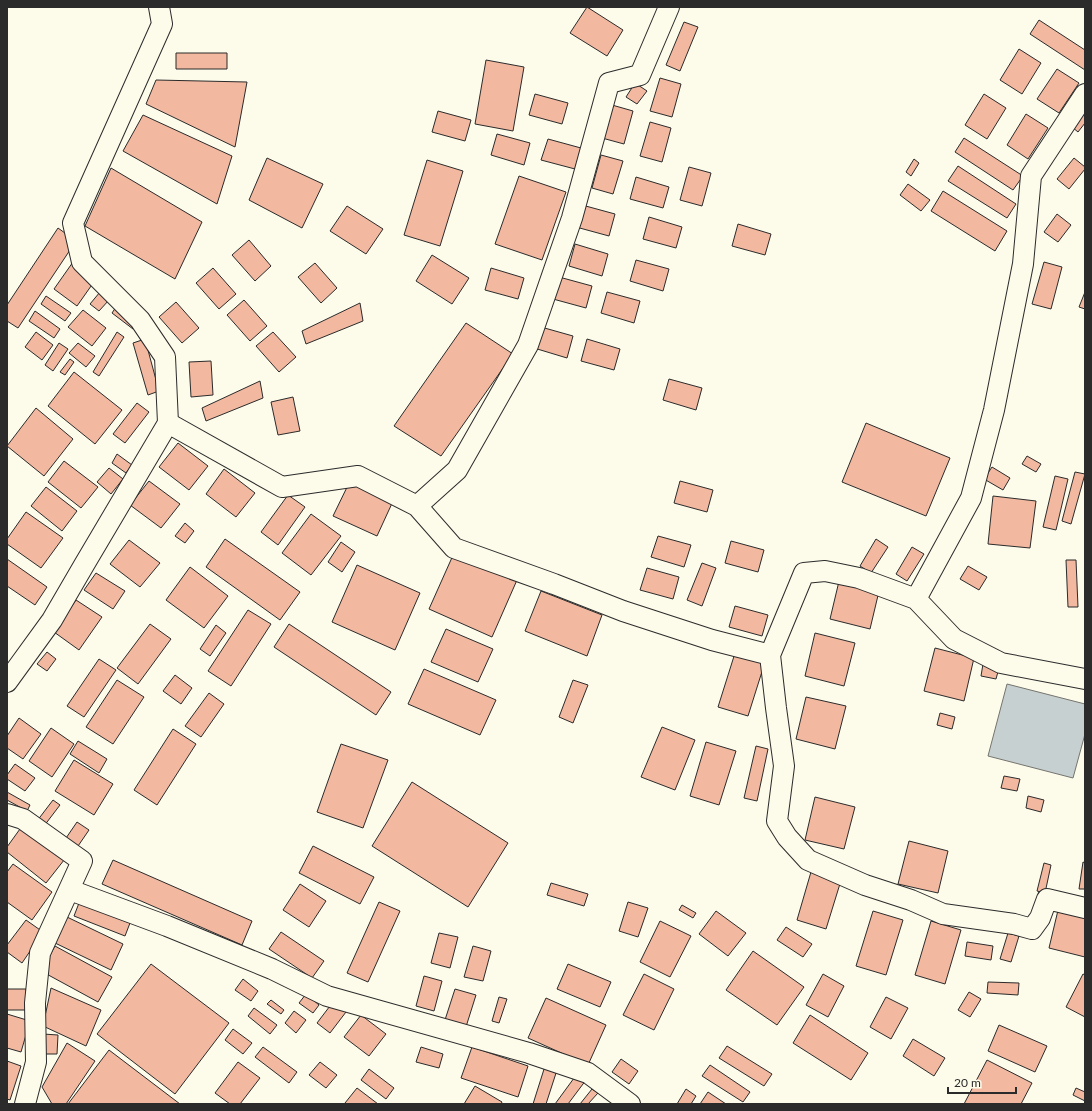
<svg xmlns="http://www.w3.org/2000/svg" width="1092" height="1111" font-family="Lato,sans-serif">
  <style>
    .water { fill: #c7d0d0; stroke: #74746e }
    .building { fill: #f2b8a0; stroke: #2b2b2b }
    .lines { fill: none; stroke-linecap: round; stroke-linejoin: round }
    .street-casing { stroke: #2b2b2b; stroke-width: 22 }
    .street { stroke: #fdfbea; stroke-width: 20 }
  </style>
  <rect width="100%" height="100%" fill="#fdfbea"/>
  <path class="water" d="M1007 684 1085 704V734L1073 778 988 756Z"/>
  <path class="building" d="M587 7 623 30 607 56 570 33Z
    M1039 20 1085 50V70L1030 34Z
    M684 22 698 27 680 71 666 65Z
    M1019 49 1041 63 1022 94 1000 80Z
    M176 53H227V69H176Z
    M486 60 524 67 513 131 475 124Z
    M1057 69 1079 83 1059 113 1037 99Z
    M660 78 681 84 672 117 650 111Z
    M156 80 247 82 235 147 146 104Z
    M635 83 647 91 637 104 626 97Z
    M535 94 568 103 562 124 529 115Z
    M984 94 1006 108 987 139 965 125Z
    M612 105 633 111 624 144 602 138Z
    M438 111 471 120 465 141 432 132Z
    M1085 111V123L1078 132 1072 127Z
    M1026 114 1048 128 1028 159 1007 145Z
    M143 115 232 156 217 204 123 151Z
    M650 122 671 128 662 162 640 156Z
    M497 134 530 143 524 165 491 155Z
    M964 138 1023 176 1013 190 955 152Z
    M548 139 581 148 575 169 541 160Z
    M601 155 623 161 613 194 592 188Z
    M267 158 323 184 302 228 249 200Z
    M1074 158 1085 167V169L1069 189 1057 179Z
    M914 159 919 163 911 176 906 172Z
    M427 160 463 171 440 246 404 235Z
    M958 166 1016 204 1007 218 948 181Z
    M689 167 711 173 702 206 680 200Z
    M111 168 202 222 175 279 85 226Z
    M519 176 566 192 542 260 495 244Z
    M636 177 669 187 663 208 630 199Z
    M908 184 930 200 921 211 900 195Z
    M943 191 1007 231 995 251 931 211Z
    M582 205 615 214 609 236 576 227Z
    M347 206 383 229 366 254 330 231Z
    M1057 214 1071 225 1058 242 1044 232Z
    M649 217 682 227 676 248 643 239Z
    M738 224 771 234 765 255 732 246Z
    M58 228 76 241 18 328 7 321V305Z
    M249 240 271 266 255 281 232 255Z
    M575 244 608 254 602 276 569 266Z
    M432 255 469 278 452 304 416 281Z
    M636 260 669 269 663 291 630 281Z
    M73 262 96 279 77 306 54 289Z
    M1044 262 1062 267 1051 309 1032 304Z
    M315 263 337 288 321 303 298 277Z
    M213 268 236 294 219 309 196 283Z
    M491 268 524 278 518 299 485 290Z
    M559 277 592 286 586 308 553 299Z
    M100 292 109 300 99 311 90 304Z
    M607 292 640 301 634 323 601 313Z
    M1085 292V309L1079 307Z
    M46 296 71 313 65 321 41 304Z
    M244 300 267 326 250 341 227 315Z
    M176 302 199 328 182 343 159 317Z
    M360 303 363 321 306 344 302 331Z
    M116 307 137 323 133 329 112 313Z
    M83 310 106 328 92 346 68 327Z
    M35 311 60 329 54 338 29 321Z
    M466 323 513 354 441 456 394 426Z
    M541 327 573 336 567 358 534 348Z
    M36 332 53 345 42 360 25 347Z
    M117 332 124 337 99 376 93 372Z
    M273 332 296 357 279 372 256 346Z
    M145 339 159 391 148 395 133 343Z
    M587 339 620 349 614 370 581 361Z
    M59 343 68 349 53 371 45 365Z
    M78 343 95 356 86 367 69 353Z
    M70 359 74 362 65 375 60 372Z
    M211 361 213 395 191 397 189 362Z
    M74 372 122 410 95 444 48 406Z
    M669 379 702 388 696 410 663 400Z
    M260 381 263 398 206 421 202 408Z
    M293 397 300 431 278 435 271 402Z
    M137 403 149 412 125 443 113 434Z
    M36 408 73 439 44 476 7 446Z
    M866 423 950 458 926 516 842 482Z
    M178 443 208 466 189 490 159 467Z
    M117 454 132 465 126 473 112 463Z
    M1027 456 1041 464 1036 472 1022 464Z
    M64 461 98 487 81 508 48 482Z
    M992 467 1010 478 1003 490 984 479Z
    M109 468 123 479 111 494 97 482Z
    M224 469 255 493 236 517 206 494Z
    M1075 472 1085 474 1071 524 1062 521Z
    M1055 476 1068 479 1056 530 1043 527Z
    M351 479 394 499 377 536 333 516Z
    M149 481 180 504 161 528 130 505Z
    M680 481 713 490 707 512 674 503Z
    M46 487 77 511 62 531 31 506Z
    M288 495 305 507 278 545 261 532Z
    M993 496 1036 501 1030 548 988 544Z
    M26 512 63 538 41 568 7 544V539Z
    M311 514 341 536 311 575 282 553Z
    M185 523 194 531 185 543 175 536Z
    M658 536 691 545 684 567 651 557Z
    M225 539 300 592 280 620 206 567Z
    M876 539 888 547 871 573 860 566Z
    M129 540 160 563 140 587 110 564Z
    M731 541 764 550 758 572 725 563Z
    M341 542 355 552 342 572 328 562Z
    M912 547 924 554 907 581 896 574Z
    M454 553 517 580 492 637 429 609Z
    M7 559 47 587 35 605 7 586Z
    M1066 560H1076L1078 607H1068Z
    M702 563 716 568 702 606 687 600Z
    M357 565 420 593 395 650 332 622Z
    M968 566 987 577 979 590 960 579Z
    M190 567 228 596 204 628 166 600Z
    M647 568 679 577 673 599 640 590Z
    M96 573 125 591 113 609 84 590Z
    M840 577 880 587 870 629 830 619Z
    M541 591 602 615 587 656 525 631Z
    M76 600 102 617 79 650 54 632Z
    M735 606 768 615 762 636 729 627Z
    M248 610 271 624 231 686 208 671Z
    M150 624 171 639 138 684 117 668Z
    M289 624 391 692 376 715 274 647Z
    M216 625 226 633 210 656 200 649Z
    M446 629 493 649 478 682 431 662Z
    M815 633 855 643 844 686 805 676Z
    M935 648 974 658 964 701 924 691Z
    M47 652 56 659 47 671 37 664Z
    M735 653 765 662 748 716 718 707Z
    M99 659 116 670 84 717 67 706Z
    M983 664 999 668 996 679 981 676Z
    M424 669 496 700 480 735 408 704Z
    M175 675 192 688 181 704 163 691Z
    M117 680 144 697 113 744 86 727Z
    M573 680 588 685 573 723 559 717Z
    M209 693 224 704 201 737 185 726Z
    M806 697 846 706 835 749 796 739Z
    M940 713 955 717 952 729 937 725Z
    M19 718 41 734 23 759 7 748V736Z
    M662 727 695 740 675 790 641 777Z
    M51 728 74 744 52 777 29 761Z
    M173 729 196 744 157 805 134 790Z
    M78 741 107 759 99 773 70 754Z
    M706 742 736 751 719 805 690 796Z
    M341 744 388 760 363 828 317 812Z
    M756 746 768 749 757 801 744 798Z
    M74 760 113 784 94 815 55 791Z
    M15 764 35 778 25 791 7 779V775Z
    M1004 776 1020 779 1017 791 1001 788Z
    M412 782 508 843 468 907 372 846Z
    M7 792 30 805 27 811 7 800Z
    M1028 796 1044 800 1041 812 1026 808Z
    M815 797 855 807 844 849 805 840Z
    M53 800 60 805 44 826 37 821Z
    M25 822 68 855 46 883 7 852V847Z
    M77 822 89 830 76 849 64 841Z
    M909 841 948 851 938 893 898 884Z
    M313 846 374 877 360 904 299 873Z
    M113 860 252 921 242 945 102 884Z
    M1083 862 1085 863V889H1079Z
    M1044 863 1051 865 1045 893 1037 891Z
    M13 864 52 892 32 920 7 902V872Z
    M813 865 843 874 826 929 797 920Z
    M551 883 588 894 584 906 547 895Z
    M300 884 326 901 309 927 283 910Z
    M379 902 400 911 368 982 347 973Z
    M628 902 648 908 638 937 619 931Z
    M79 903 130 923 125 936 74 916Z
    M682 905 696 913 693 918 679 910Z
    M1059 906 1085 912V957L1049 948Z
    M716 911 746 933 728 956 699 934Z
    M873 911 903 920 886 975 856 966Z
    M67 917 123 944 111 970 55 943Z
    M26 920 43 932 22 963 7 952V945Z
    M660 921 691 936 670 977 640 962Z
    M931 921 961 930 945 984 915 975Z
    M786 927 812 944 803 957 777 940Z
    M281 932 324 961 312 978 269 949Z
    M439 933 458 937 450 968 431 963Z
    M1008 933 1019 936 1011 962 1000 959Z
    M967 942 993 946 991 960 965 956Z
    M55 946 112 977 98 1002 41 971Z
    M473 946 491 951 483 981 464 977Z
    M753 951 804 987 777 1025 726 990Z
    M151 964 229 1023 175 1094 97 1034Z
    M568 964 611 982 600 1007 557 989Z
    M644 974 674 989 654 1030 623 1015Z
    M823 974 844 986 828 1017 806 1005Z
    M1083 974 1085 975V1017L1066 1007Z
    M424 976 442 981 434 1011 416 1006Z
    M243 979 258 991 251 1001 235 990Z
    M988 982 1019 983 1018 995 987 993Z
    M51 988 101 1010 86 1046 43 1026Z
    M7 989H26L27 1010H7Z
    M455 989 476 995 465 1030 444 1023Z
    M969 992 981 999 970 1017 958 1010Z
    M306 994 319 1005 313 1013 299 1003Z
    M499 997 507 999 499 1023 492 1021Z
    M886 997 908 1008 891 1039 870 1027Z
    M546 998 606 1025 588 1065 528 1038Z
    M271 1000 284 1010 281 1014 267 1004Z
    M333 1002 346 1012 330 1033 317 1023Z
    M254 1008 277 1025 270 1034 248 1016Z
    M294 1011 306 1020 296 1033 285 1023Z
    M7 1014 30 1021 21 1052 7 1048Z
    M361 1015 386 1034 369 1056 344 1037Z
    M810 1015 868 1053 851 1080 793 1043Z
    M999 1025 1047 1046 1035 1072 988 1051Z
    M233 1029 252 1043 243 1054 225 1040Z
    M43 1034 58 1035 57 1054H43Z
    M913 1039 945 1058 934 1076 903 1056Z
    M67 1043 95 1061 66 1104H52L42 1087Z
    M727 1046 772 1074 764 1086 719 1058Z
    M263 1047 297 1072 289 1083 255 1057Z
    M421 1047 443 1054 439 1068 416 1062Z
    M472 1047 528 1066 518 1097 461 1078Z
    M109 1050 180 1104H68Z
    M621 1059 638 1071 629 1084 612 1072Z
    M987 1060 1032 1083 1021 1104H964Z
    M7 1061 21 1066 10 1100 7 1099Z
    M238 1062 260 1078 240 1104H230L215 1093Z
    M320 1062 337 1075 326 1088 309 1075Z
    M710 1065 750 1092 743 1102 702 1076Z
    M545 1066 557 1070 546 1104H533Z
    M369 1069 394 1088 386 1099 361 1080Z
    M577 1074 586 1080 568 1104H555Z
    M475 1086 502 1102 501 1104H464Z
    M357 1088 378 1104H346L345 1103Z
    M1076 1088 1085 1092V1101L1073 1095Z
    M592 1089 598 1093 588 1104H580Z
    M686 1089 696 1096 691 1104H677Z
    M708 1092 726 1104H700Z"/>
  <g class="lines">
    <g class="street-casing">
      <path id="street" d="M168 423 282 487 358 476 417 506 454 548 554 584 623 611 712 640 770 655 804 573 825 571 859 578 916 599 954 639 1001 663 1085 679
        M417 506 457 470 528 345 572 218 609 83 640 75 669 7
        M916 599 971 498 994 410 1023 264 1031 176 1085 94
        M770 655 776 708 784 766 777 821 787 837 808 860 865 885 911 900 943 914 1014 924 1032 929 1040 918 1047 899 1085 908
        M7 682 52 620 84 565 168 423 165 357 140 320 82 262 73 223 162 24 159 7
        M7 814 23 819 82 861 40 953 35 1003 36 1062 25 1104
        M70 890 167 926 272 969 327 996 529 1053 588 1073 630 1104"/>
    </g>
    <use href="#street" class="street"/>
  </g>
  <rect width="1092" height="1111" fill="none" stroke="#2b2b2b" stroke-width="16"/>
  <path d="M948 1087v6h68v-6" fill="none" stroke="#2b2b2b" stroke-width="2"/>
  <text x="954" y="1087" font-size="12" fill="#2b2b2b" stroke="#fdfbea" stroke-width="3" paint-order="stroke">20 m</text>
</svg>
